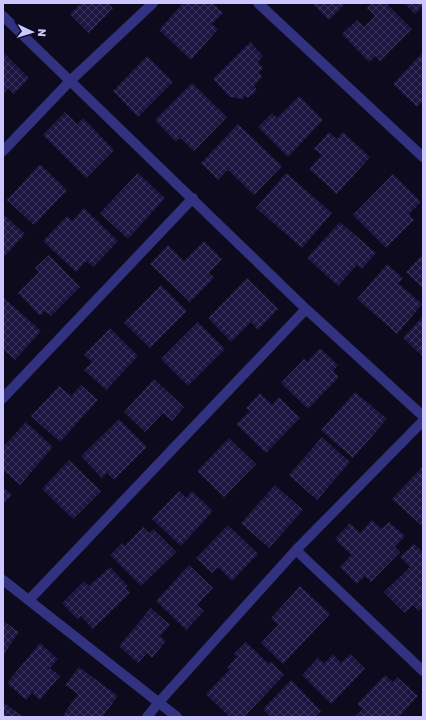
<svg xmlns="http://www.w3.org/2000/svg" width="426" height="720" font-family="Rubik,sans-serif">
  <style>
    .building { fill: url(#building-cross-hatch) }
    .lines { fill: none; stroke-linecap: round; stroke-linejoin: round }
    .street { stroke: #323280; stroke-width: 10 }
  </style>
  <defs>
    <pattern id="building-cross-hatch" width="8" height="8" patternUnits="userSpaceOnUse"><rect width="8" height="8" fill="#1c1540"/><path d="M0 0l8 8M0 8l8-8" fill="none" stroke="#3c365d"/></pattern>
  </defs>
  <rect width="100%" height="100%" fill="#0d0a1e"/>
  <path class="building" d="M81 3H107L113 8 89 33 70 14Z
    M183 3H212L223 13 212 24 218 29 191 60 159 30Z
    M312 3H346L329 20Z
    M372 3H386L412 29 380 61 376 56 369 62 342 34 357 20 364 27 375 16 367 8Z
    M404 3H423V6L415 14Z
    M250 42 263 56 258 62 263 68 259 73 262 77 254 86 257 90 248 98 245 96 242 99 230 97 213 79Z
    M3 52 29 78 14 94 8 88 3 94Z
    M423 52V101L417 107 393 84Z
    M147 56 173 82 138 117 113 91Z
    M192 83 227 117 194 151 180 138 176 142 155 120Z
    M299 96 323 120 288 157 258 127 272 113 277 118Z
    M65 112 77 124 83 118 114 150 86 178 43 135Z
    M238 124 282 166 254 195 228 170 218 180 201 163Z
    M329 132 337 139 343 132 370 157 337 194 309 169 322 155 314 149Z
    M40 164 67 190 34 225 7 200Z
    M138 173 165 198 128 239 100 213Z
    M286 173 332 213 302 248 256 208Z
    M393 174 421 202 409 214 414 220 386 248 353 215Z
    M84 208 118 241 93 267 86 261 76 272 43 241 67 216 72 221Z
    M3 214 25 234 3 258Z
    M340 222 376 253 362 269 357 265 338 286 307 258Z
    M204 241 222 259 209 273 214 278 190 302 150 264 168 245 184 261Z
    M423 254V288L406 272Z
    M49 255 80 287 51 316 45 311 40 316 18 293 39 272 35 268Z
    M387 264 403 278 398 283 422 304 397 334 357 299Z
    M247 278 278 309 258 330 251 322 231 342 208 318Z
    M161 285 187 311 150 348 124 323Z
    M3 297 41 331 15 360 3 349Z
    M423 316V357L403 338Z
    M198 322 225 349 188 386 161 359Z
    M110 328 138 356 106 390 84 370 92 362 84 355Z
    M320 348 338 365 333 371 339 377 308 409 281 383 304 359 307 362Z
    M154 379 184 407 172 421 163 413 145 432 124 412Z
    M81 385 98 400 60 442 31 416 59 386 71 396Z
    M355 392 387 419 353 458 321 430Z
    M260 393 272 405 279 397 300 418 266 453 236 424 250 411 246 408Z
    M119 419 147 447 114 480 107 473 102 478 81 456Z
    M26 422 53 447 20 485 3 470V447Z
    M322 437 350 462 317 500 289 475Z
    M229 438 256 464 224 497 197 471Z
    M69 460 101 491 73 519 42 489Z
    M423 466V523L421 525 392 499Z
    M275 485 303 510 269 548 241 523Z
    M3 487 12 495 3 504Z
    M179 491 186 498 192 491 213 511 181 546 152 519Z
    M372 520 382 529 389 522 405 536 395 547 400 552 371 582 365 576 357 584 340 567 351 555 335 539 350 523 360 533Z
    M228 525 258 554 232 581 218 567 212 573 196 558Z
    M143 527 149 533 153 529 176 552 141 586 110 555 122 543 125 546Z
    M414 544 423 552V607L419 611 413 605 405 613 384 592 410 567 400 557Z
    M189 565 213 588 197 605 204 611 186 630 156 601Z
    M110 567 128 586 126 589 130 593 93 629 81 616 77 619 62 603 84 581 89 586Z
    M300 586 330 614 283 664 261 643 278 625 271 618Z
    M151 608 170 625 160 636 166 641 152 658 147 653 138 663 119 646Z
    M3 621 19 632 3 655Z
    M246 642 269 664 271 662 284 675 244 717H230L206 694 230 669 227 667 237 657 234 654Z
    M40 643 58 659 50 668 60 676 40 700 32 693 26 700 7 683Z
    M333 654 341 663 350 654 365 669 331 704 302 675 318 658 324 663Z
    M79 667 118 696 102 717H62L78 694 65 685Z
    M385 675 393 682 397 677 418 696 399 717H355L363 709 357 704Z
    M291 680 321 711 315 717H271L263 709Z
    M3 702 23 717H3Z"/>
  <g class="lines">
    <path class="street" d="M258 3 423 157
      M3 16 306 309 423 416
      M3 151 70 81 153 3
      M3 398 193 198
      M296 550 423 671
      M3 580 177 717
      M29 600 306 309
      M147 717 159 702 296 550 423 421"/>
  </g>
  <rect width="426" height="720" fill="none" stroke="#ccc7ff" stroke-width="8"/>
  <g transform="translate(32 32) rotate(94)" stroke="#0d0a1e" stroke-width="3" paint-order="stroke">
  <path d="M0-3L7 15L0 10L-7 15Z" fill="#ccc7ff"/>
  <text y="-6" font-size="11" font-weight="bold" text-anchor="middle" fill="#ccc7ff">N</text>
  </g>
</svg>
